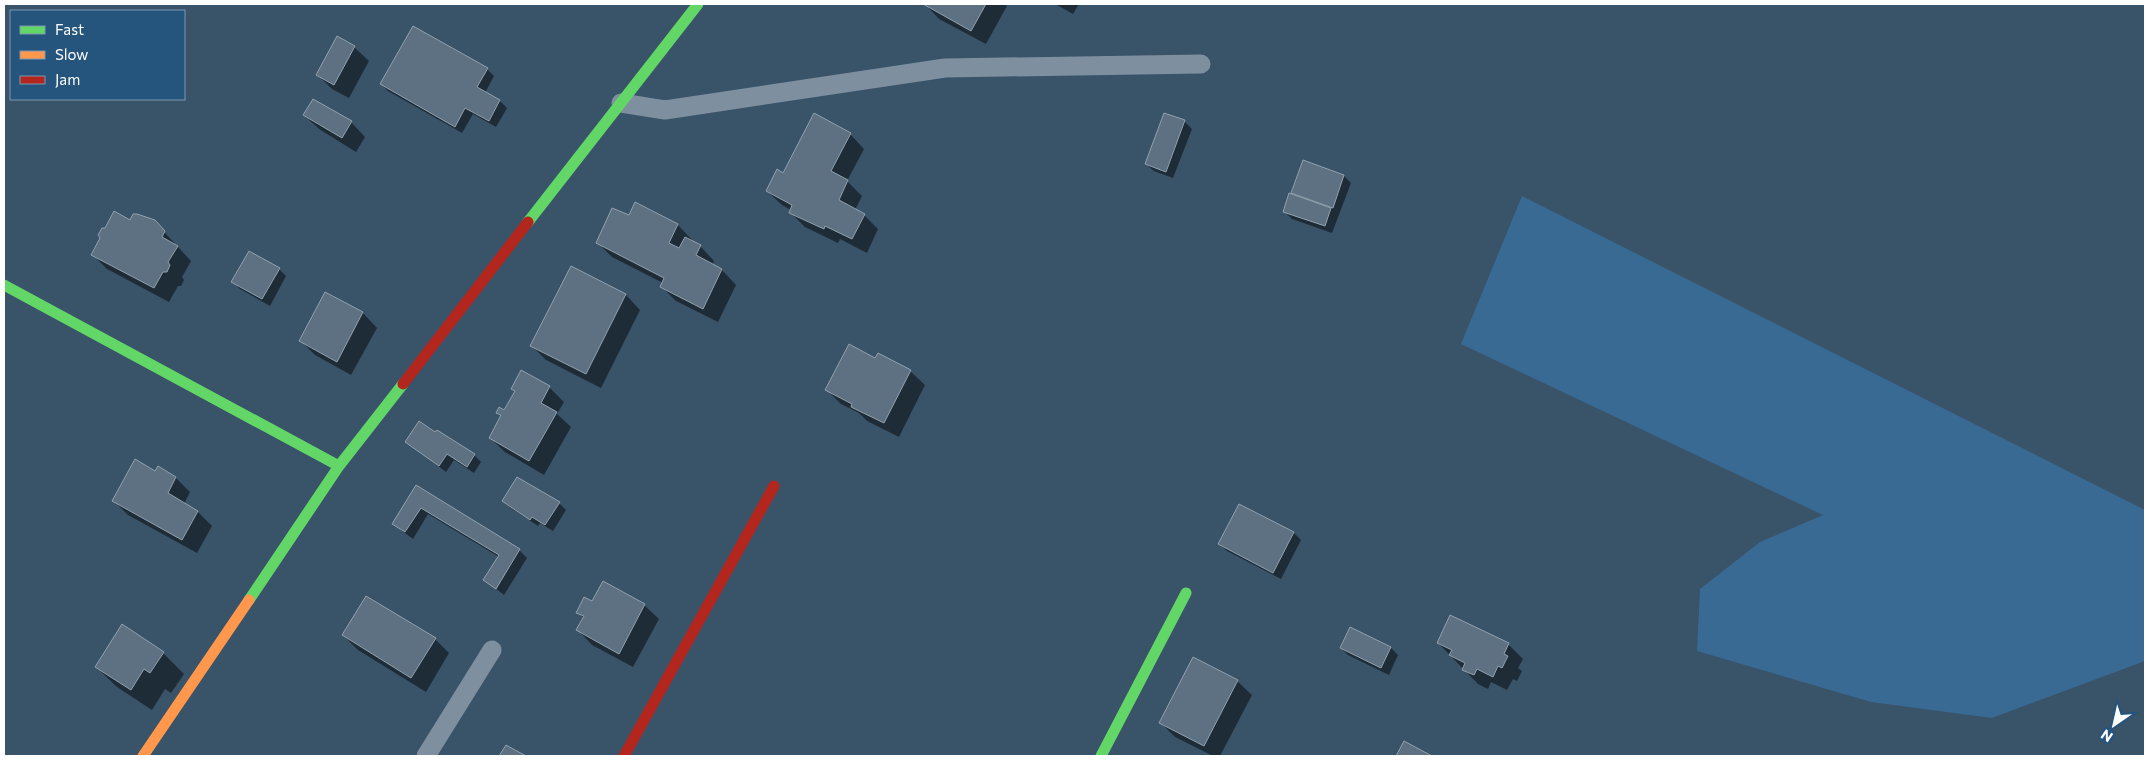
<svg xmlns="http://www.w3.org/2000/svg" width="2149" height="760" font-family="Commissioner,sans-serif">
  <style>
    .green { fill: #396a93 }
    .shadow { fill: #0007 }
    .building { fill: #5d7182; stroke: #92a1ae }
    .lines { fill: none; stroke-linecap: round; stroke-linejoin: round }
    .lane { stroke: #7e8fa0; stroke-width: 19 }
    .fast { stroke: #63d668; stroke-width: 11 }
    .slow { stroke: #ff974d; stroke-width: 11 }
    .jam { stroke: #b3261e; stroke-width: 11 }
  </style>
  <rect width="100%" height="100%" fill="#395369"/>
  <path class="green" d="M1522 196 2145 510V661L1992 718 1871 702 1697 651 1700 589 1760 542 1823 515 1461 344Z"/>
  <path class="shadow" d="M925 4H1004L1007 6 986 44 939 19Z
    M1055 4H1079L1073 14Z
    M354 47 369 61 349 98 332 89 318 75Z
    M487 69 494 76 485 93 500 101 507 108 496 127 473 114 462 133 388 91 381 84Z
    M304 115 351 122 365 137 356 152 319 129Z
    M1184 121 1192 129 1173 178 1154 171 1146 164Z
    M850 134 864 149 847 181 862 196 855 210 864 215 878 229 867 253 840 239 838 243 805 227 790 212 791 210 782 205 767 191 783 174Z
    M1303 162 1344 176 1351 183 1332 233 1292 219 1284 211Z
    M636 204 678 225 692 240 691 242 700 246 714 261 712 265 722 270 736 285 718 322 676 301 661 286 663 283 612 257 597 242 629 217Z
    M131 221H154L191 261 182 277 184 280 181 286H178L169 302 107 269 92 254Z
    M572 268 626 295 640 310 601 388 546 360 532 346Z
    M279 269 286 276 270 306 240 289 233 282Z
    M326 293 363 313 377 328 351 375 315 355 300 340Z
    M876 360 910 371 925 385 899 437 867 421 859 413 841 404 827 390Z
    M521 371 549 387 564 402 557 414 571 427 544 475 505 452 490 438 502 416 498 412H505L516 392 512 389Z
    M435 434 474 455 481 462 474 473 454 460 446 472 407 442Z
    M158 468 176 478 190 492 184 504 198 512 212 526 197 553 128 515 113 500 156 472Z
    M417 487 519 550 527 558 504 595 485 580 499 557 428 514 413 539 393 524Z
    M503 501 559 503 566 510 553 531 540 523 538 526 511 508Z
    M1239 505 1294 533 1301 540 1281 579 1227 551 1219 544Z
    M592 603 644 605 659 619 633 667 592 645 578 630 584 618 578 612Z
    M1351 629 1391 648 1398 655 1389 675 1348 655 1341 648Z
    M343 635 435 639 449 653 426 692 358 650Z
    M1438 643 1508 644 1523 659 1518 668 1522 671 1517 681 1513 679 1507 690 1491 682 1488 689 1478 684Z
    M163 653 184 674 171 693 165 689 152 710 117 687 96 667Z
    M1237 681 1252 695 1220 756H1213L1175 737 1161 723Z"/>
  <path class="building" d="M923 4H986L971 31Z
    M413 26 488 68 477 87 500 100 489 121 465 108 455 127 380 84Z
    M337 36 355 46 334 85 316 75Z
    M313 99 352 121 342 138 303 115Z
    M814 113 851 133 831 171 848 180 839 200 865 214 852 239 825 226 824 229 789 213 792 205 766 191 777 169 783 173Z
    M1164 113 1185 120 1166 172 1145 164Z
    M1303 160 1344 175 1333 208 1291 193Z
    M1289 193 1331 208 1325 226 1283 212Z
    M635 202 678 224 669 243 679 248 685 237 701 245 696 255 722 269 703 309 660 287 664 278 596 243 612 208 629 215Z
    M114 211 130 220 133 214H137L155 220 165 231 162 237 178 246 168 262 170 265 167 272H163L154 288 91 255 100 238 98 235 102 228H105Z
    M249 251 280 268 262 299 231 282Z
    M571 266 626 294 586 374 530 346Z
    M325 292 363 312 337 362 299 341Z
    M849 344 875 358 878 353 911 370 884 423 851 407 852 404 825 390Z
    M521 370 550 386 541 403 557 412 529 461 489 438 501 415 496 413 499 407 504 410 515 391 511 389Z
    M419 421 435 432 437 430 475 454 467 467 447 454 439 466 405 442Z
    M135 459 155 471 158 466 176 477 168 493 198 511 182 540 112 501Z
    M517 477 560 502 545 525 532 517 530 520 502 501Z
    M416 485 520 549 496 589 483 580 499 555 421 508 405 532 392 524Z
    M1239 504 1294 532 1273 573 1218 544Z
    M603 581 645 604 619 654 576 630 584 616 576 613 584 597 592 601Z
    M366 596 436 638 411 678 342 635Z
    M1450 615 1509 643 1504 654 1508 656 1502 668 1498 666 1493 677 1477 669 1474 675 1462 670 1465 663 1449 655 1452 650 1437 643Z
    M122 624 164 652 150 673 144 669 131 690 95 667Z
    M1350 627 1391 647 1381 668 1340 648Z
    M1193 657 1238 680 1204 746 1159 723Z
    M1404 741 1432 756H1396Z
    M506 745 526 756H499Z"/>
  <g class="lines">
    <path class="lane" d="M621 103 665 110 945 68 1201 64
      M426 756 492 650"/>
    <path class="fast" d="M528 222 698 4
      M4 285 339 466
      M249 600 339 466 403 384
      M1101 756 1186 593"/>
    <path class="slow" d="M143 756 249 600"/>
    <path class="jam" d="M403 384 528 222
      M624 756 774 486"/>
  </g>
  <rect width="2149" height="760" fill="none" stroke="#ffffff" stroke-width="10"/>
  <rect x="10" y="10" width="175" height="90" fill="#25547d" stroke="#7c98b1"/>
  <rect x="20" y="26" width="25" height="8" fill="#63d668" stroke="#7c98b1"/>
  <text x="55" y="35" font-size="15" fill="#ffffff">Fast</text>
  <rect x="20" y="51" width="25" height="8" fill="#ff974d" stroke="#7c98b1"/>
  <text x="55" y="60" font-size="15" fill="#ffffff">Slow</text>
  <rect x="20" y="76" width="25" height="8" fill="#b3261e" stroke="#7c98b1"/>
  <text x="55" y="85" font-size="15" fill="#ffffff">Jam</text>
  <g transform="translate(2114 725) rotate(214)" stroke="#25547d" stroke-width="4" paint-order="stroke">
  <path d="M0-4L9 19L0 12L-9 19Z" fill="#ffffff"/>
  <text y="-8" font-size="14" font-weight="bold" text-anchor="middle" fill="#ffffff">N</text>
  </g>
</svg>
